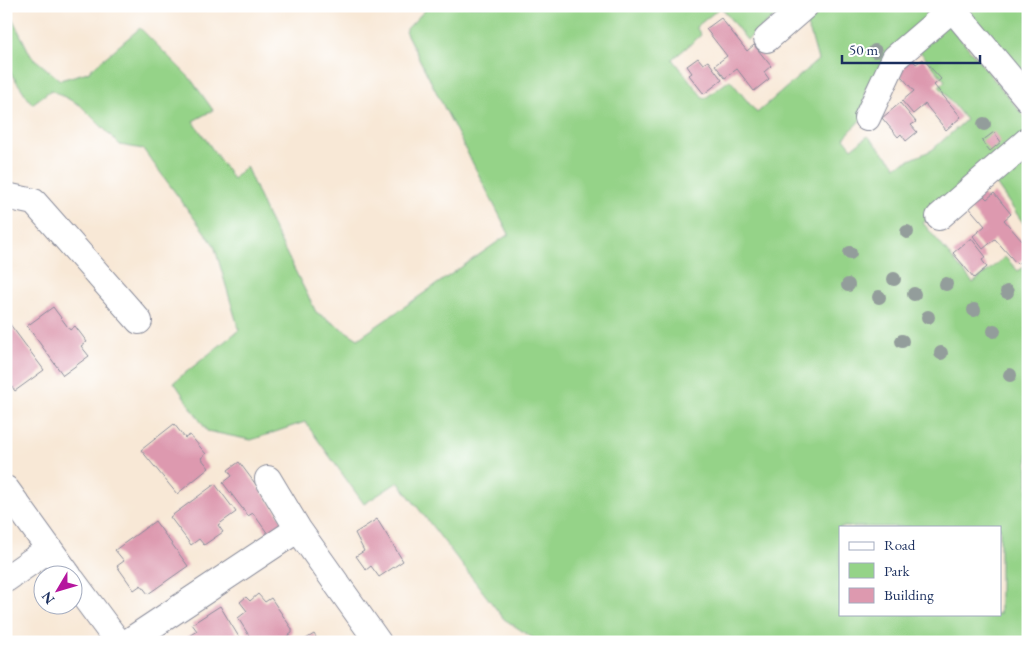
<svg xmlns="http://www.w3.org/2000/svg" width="1034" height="648" font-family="'EB Garamond',serif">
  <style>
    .green { fill: #95d388; stroke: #588173; fill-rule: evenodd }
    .building { fill: #dd99af }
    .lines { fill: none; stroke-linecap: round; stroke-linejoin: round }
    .minor-casing { stroke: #8a8c9a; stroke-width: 28 }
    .minor { stroke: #fff; stroke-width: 26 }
    .tree { fill: #939d9b }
  </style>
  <rect width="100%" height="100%" fill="#fff"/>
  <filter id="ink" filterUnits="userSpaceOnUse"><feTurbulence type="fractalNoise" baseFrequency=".02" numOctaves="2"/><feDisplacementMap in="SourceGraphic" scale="10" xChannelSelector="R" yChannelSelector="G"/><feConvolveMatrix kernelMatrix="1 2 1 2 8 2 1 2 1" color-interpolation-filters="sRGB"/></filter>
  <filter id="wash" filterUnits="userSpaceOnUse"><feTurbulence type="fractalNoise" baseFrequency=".0096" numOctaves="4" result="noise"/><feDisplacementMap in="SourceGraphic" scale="20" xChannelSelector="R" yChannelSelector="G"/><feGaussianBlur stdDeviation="1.12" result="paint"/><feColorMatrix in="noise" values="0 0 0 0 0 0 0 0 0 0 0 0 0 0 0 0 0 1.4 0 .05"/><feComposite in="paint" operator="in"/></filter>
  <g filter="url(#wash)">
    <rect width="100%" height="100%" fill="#f8e8d6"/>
    <path class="green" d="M6 6 31 56 60 80 88 72 140 28 190 78 213 110 193 121 233 179 246 166 267 215 316 312 358 339 509 234 405 31 429 6H787L747 40 721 7 696 27 701 35 673 59 704 99 730 80 757 113 818 60 811 35 803 17 816 6H934L939 12 890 56 866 87 863 117 844 138 852 148 868 136 896 166 932 150 966 120 939 86 945 81 917 48 947 22 1028 121V133L923 223 973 283 1005 257 1018 271 1028 264V642H539L504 619 398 482 364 504 305 422 251 440 207 431 174 382 239 330 214 245 143 149 120 145 80 105 51 90 32 104 6 66ZM840 527H1000V614H840Z
      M961 6H1028V86Z
      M1028 155V230L994 181Z"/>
    <g id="blocks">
      <path class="building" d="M721 18 747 51 754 45 771 66 764 72 769 79 754 91 737 69 725 78 715 65 727 56 706 29Z
        M698 58 703 64 708 61 722 80 704 94 689 75 692 73 687 66Z
        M911 58 916 64 923 59 941 79 934 85 961 117 946 130 925 104 913 114 902 101 914 91 896 70Z
        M900 103 916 122 911 125 917 132 906 141 901 134 898 137 882 118Z
        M994 132 1001 142 990 151 982 141Z
        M981 193 987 199 994 193 1011 214 1004 220 1028 248V255L1017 264 995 239 983 249 973 236 985 226 967 205Z
        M971 238 986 257 982 260 987 267 974 278 953 253Z
        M53 307 70 330 75 326 87 342 81 346 89 356 63 375 27 326Z
        M9 323 44 370 15 391 6 379V326Z
        M174 424 185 438 190 435 206 454 201 458 209 468 177 494 141 450Z
        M239 462 284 522 268 534 253 513 248 516 223 483 232 476 228 470Z
        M215 484 236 512 218 525 223 532 204 545 199 539 191 545 170 517Z
        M377 519 403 561 379 577 371 566 366 570 356 556 364 551 355 533Z
        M155 521 188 566 148 594 141 585 134 590 117 566 124 561 115 550Z
        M258 594 265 602 271 598 292 629V633L279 642H253L238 618 247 611 240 602 246 597 250 601Z
        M220 606 242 642H189L187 637 197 631 192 624Z
        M314 634 319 642H301Z"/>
    </g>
  </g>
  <g filter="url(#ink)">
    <use href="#blocks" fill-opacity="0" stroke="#8a8c9a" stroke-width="1"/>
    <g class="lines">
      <g class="minor-casing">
        <path id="minor" d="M950 6 1028 99
          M767 39 805 6
          M867 118 895 58 952 9
          M6 196 34 202 139 321
          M939 217 1028 140
          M268 479 298 529 378 642
          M6 489 69 576
          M6 579 49 549
          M72 580 118 642
          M128 642 298 529"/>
      </g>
      <use href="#minor" class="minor"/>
    </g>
    <g class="tree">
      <circle cx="875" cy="51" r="7"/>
      <circle cx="984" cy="124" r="7"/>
      <circle cx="907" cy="232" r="7"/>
      <circle cx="850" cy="253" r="7"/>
      <circle cx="894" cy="279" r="7"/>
      <circle cx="946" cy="284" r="7"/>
      <circle cx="848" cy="285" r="7"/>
      <circle cx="1007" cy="292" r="7"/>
      <circle cx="914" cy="294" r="7"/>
      <circle cx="879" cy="297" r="7"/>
      <circle cx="974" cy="310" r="7"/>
      <circle cx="928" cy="317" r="7"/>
      <circle cx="994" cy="331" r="7"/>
      <circle cx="902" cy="341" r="7"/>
      <circle cx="941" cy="353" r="7"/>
      <circle cx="1010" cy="375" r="7"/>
    </g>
  </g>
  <rect width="1034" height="648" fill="none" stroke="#fff" stroke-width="25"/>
  <rect x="839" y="526" width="162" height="90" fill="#ffffff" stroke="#a4acbf"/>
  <rect x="849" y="542" width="25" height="8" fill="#ffffff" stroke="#a4acbf"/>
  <text x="884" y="550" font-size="15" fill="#1b2f5e">Road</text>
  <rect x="849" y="563" width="25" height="15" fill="#95d388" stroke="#a4acbf"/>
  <text x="884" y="576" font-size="15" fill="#1b2f5e">Park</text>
  <rect x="849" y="588" width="25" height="15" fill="#dd99af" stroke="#a4acbf"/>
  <text x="884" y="600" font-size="15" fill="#1b2f5e">Building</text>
  <g transform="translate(58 590) rotate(232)"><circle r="24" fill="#ffffff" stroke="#a4acbf"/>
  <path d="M0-4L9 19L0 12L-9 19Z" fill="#b5179e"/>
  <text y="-8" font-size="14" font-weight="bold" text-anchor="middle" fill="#1b2f5e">N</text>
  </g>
  <path d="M842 55v8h138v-8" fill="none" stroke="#1b2f5e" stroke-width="2.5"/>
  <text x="849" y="55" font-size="15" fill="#1b2f5e" stroke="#ffffff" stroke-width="4" paint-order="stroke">50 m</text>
</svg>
